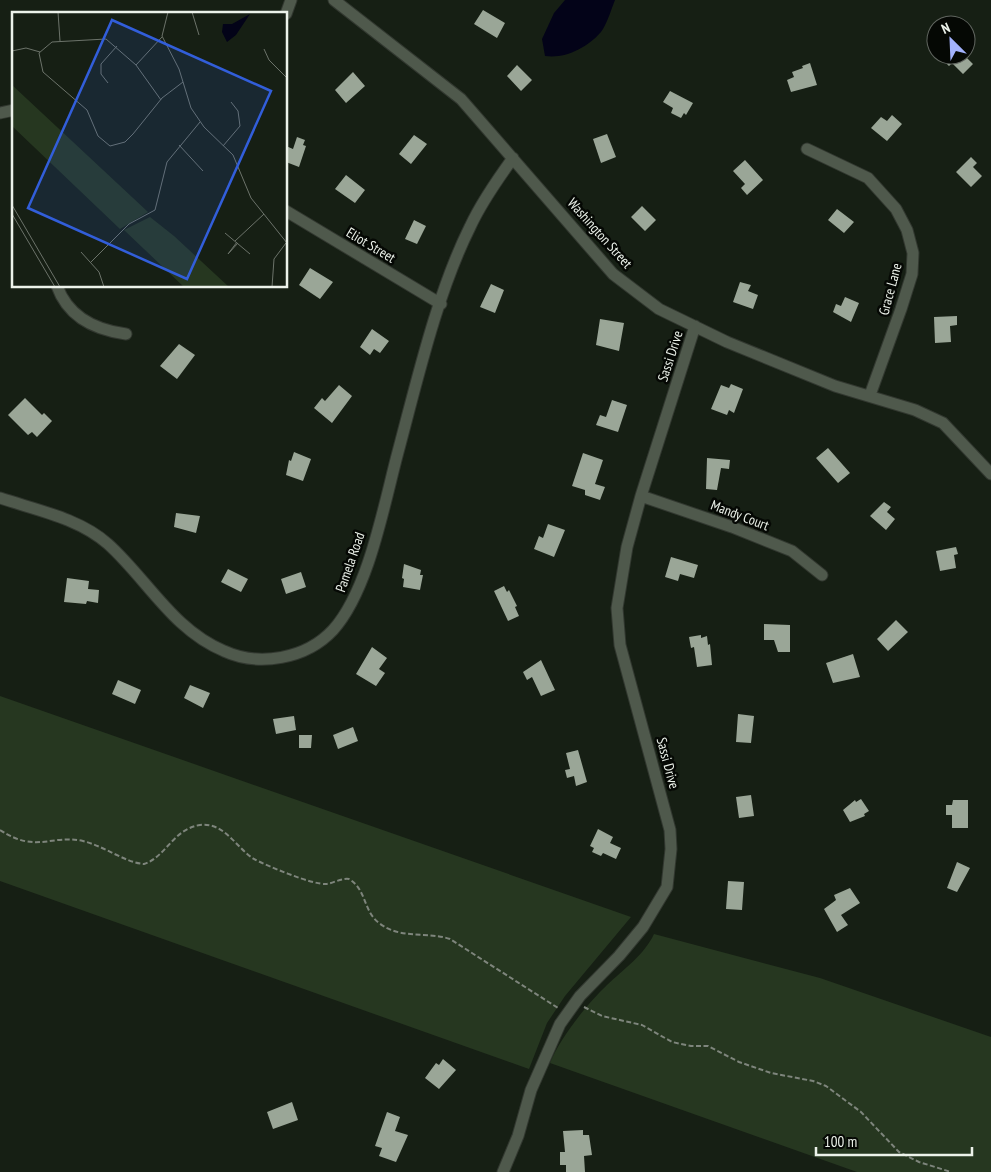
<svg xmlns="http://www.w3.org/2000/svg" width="991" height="1172" font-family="'PT Sans Narrow',sans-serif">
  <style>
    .green { fill: #263720 }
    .water { fill: #030318 }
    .building { fill: #9aa697 }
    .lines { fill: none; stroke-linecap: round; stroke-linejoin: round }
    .minor-casing { stroke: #323830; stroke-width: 13 }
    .path { stroke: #7e857c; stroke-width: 2; stroke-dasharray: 5 2.5; stroke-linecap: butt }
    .minor { stroke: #4f594c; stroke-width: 11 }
    .labels { text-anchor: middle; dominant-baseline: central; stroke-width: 5; stroke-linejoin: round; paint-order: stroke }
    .street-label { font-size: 14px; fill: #ecf2ea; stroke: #050804 }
    .inset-road { fill: none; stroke: #6c736a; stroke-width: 1 }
    .view { fill: #325eda; fill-opacity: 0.15; stroke: #325eda; stroke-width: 2.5 }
    .inset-edge { fill: none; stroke: #ecf2ea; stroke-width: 2.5 }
  </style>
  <rect width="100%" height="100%" fill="#161f14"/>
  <path class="green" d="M0 696 631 917 565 996 547 1023 529 1069 0 881Z
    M654 934 820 978 991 1037V1172H857L550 1063C560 1038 587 1004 607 985 623 970 645 954 654 934Z"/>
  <path class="water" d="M565 0H615C611 10 607 24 601 32 587 48 565 59 545 56L542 39 554 13Z"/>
  <path class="building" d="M483 10 505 23 497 38 474 24Z
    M938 55H964L973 64 963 74 952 63 949 66Z
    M810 63 817 85 791 92 787 80 794 77 792 72 803 68 802 66Z
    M517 65 532 80 521 91 507 76Z
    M353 72 365 86 346 103 335 90Z
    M670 91 693 103 686 115 684 113 681 118 671 113 673 108 663 102Z
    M892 115 902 124 887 141 871 128 881 117 887 121Z
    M607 134 616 157 601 163 593 139Z
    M414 135 427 144 411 164 399 154Z
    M297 137 305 140 303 145 306 146 299 167 286 162V146L293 149Z
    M971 157 977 163 973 167 982 176 971 187 956 172Z
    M745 160 763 180 747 195 741 188 745 184 733 171Z
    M346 175 365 190 355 203 335 189Z
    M642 206 656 220 645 231 631 217Z
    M837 209 854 222 844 233 828 220Z
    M414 220 426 226 417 244 405 239Z
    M310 268 333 282 320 299 299 285Z
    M740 282 751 285 748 291 758 295 753 309 733 302Z
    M491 284 504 290 495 313 480 307Z
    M845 297 859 303 851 322 833 312 836 304 841 306Z
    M957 316V325L950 326 951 342 935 343 934 317Z
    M600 319 624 323 619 351 596 345Z
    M372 329 389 341 380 353 374 349 370 355 360 347Z
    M179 344 195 355 177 379 160 366Z
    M731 384 743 389 734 413 729 410 727 415 711 409 721 385 729 388Z
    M339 385 352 396 332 423 314 408 322 398 325 401Z
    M25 398 42 415 44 413 52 421 37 437 32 432 28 435 8 415Z
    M612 400 627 405 618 432 596 425 600 415 606 417Z
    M828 448 850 473 838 483 816 458Z
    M294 452 311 459 303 481 286 475 289 460 291 461Z
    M583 453 603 460 595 484 605 487 600 500 585 495V490L572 486Z
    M707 458 730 460 729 469 721 468 717 490 706 489Z
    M884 502 891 507 887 512 895 519 886 530 870 516Z
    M176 513 200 516 196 533 174 527Z
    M548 524 565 530 554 557 534 549 539 536 543 538Z
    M956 547 958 554 954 555 956 568 940 571 936 551Z
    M671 557 698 565 694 578 680 574 678 581 665 577Z
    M404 564 421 570 420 575H423L420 590 403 587 404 579 402 578Z
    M228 569 248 579 241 592 221 582Z
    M301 572 306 587 286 594 281 579Z
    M67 578 89 581 88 589 99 590 98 603 87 601 86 604 64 602Z
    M504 586 507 592 509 590 517 606 515 607 519 616 508 621 494 591Z
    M896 620 908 632 888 651 877 639Z
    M764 624 790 625V652H778L774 640H764Z
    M701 635V638L707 636 708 645 710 644 712 665 697 667 694 647 691 648 689 637Z
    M372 647 387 658 379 669 385 673 376 686 356 674Z
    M853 654 860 677 833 683 826 663Z
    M541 660 555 690 541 696 532 677 527 680 523 672Z
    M118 680 141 690 135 704 112 694Z
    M190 685 210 693 203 708 184 698Z
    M738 714 754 716 751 743 736 742Z
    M294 716 296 730 276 734 273 719Z
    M353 727 358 741 338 749 333 735Z
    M299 735H312L311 748H299Z
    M578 750 587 782 576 786 574 776 567 778 565 770 570 769 566 753Z
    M751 795 754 816 739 818 736 797Z
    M861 799 869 811 864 814 865 816 850 822 843 810 855 800 856 802Z
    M953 800H968V828H952V815H946V805H952Z
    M598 829 613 837 610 843 621 848 616 859 603 853 601 856 592 852 594 848 590 846Z
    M957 862 970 868 957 892 947 888Z
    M728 881 744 882 742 910 726 909Z
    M850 888 860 903 841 915 848 925 837 932 824 909 836 900 834 895Z
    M443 1059 456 1070 439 1089 425 1078 436 1063 439 1065Z
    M292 1102 298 1120 273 1129 267 1112Z
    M387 1112 400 1117 395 1131 408 1135 396 1162 379 1156 382 1148 375 1146Z
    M583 1130V1135H589L592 1155 584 1156 585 1172H566V1165H560V1152H565L563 1131Z"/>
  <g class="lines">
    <g class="minor-casing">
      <path id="minor" d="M334 0 461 99 613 274 659 309 727 342 835 386 915 410 943 423 991 474
        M286 14 291 0
        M0 113 14 110
        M807 149 868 178 896 209 907 230 913 253 912 274 901 309 870 395
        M286 211 441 304
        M57 286C68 317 96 330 126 334
        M641 496 732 527 792 551 822 575
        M0 498C36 510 79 518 108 544 147 579 173 630 224 651 259 667 306 659 333 630 369 590 384 504 398 452 417 381 437 293 470 227 481 203 497 180 513 158
        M503 1172 518 1136 531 1090 560 1024 580 996 619 956 643 927 667 887 671 849 670 830 620 645 617 608 627 547 641 496 695 326"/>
    </g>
    <path class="path" d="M0 830C37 854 50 834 83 841 104 846 126 863 144 864 166 857 173 829 200 825 225 822 236 848 254 859 267 866 313 885 326 884 334 883 341 878 349 879 367 890 363 911 379 923 401 940 426 931 450 939L558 1008
      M584 1007 602 1016 642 1025 672 1042 691 1046H708L739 1062 771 1073 813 1081 826 1086 861 1112 899 1152 919 1162 951 1172"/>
    <use href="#minor" class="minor"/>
  </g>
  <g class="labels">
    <g class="street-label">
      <text transform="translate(600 233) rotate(48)">Washington Street</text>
      <text transform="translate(371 245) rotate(31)">Eliot Street</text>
      <text transform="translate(890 289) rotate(-75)">Grace Lane</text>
      <text transform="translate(670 356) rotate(-72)">Sassi Drive</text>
      <text transform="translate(740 515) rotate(21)">Mandy Court</text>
      <text transform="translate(350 562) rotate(-71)">Pamela Road</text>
      <text transform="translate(668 763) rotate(75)">Sassi Drive</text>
    </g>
  </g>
  <g transform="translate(12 12)">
    <rect width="275" height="275" fill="#161f14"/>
    <path d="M0 73 136 200 108 217 0 114ZM138 205 162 224 217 275H172L112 218Z" fill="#263720"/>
    <path d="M238 2 224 23 215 30 210 20 211 12H220Z" fill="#030318"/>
    <path class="inset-road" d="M46 0 48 29M156 0 150 24 167 57 179 96 192 115 221 143 239 186 275 231M180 0 187 23M252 37 257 48 275 66M0 39 14 36 28 40M124 53 150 25M96 71 89 62V52L105 34M149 88 124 53 94 27 40 30 27 41 31 60 75 98 86 124 98 134 113 130 121 122 150 86 171 70M167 133 191 159M211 134 228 114 226 99 219 90M0 193 48 275M0 202 43 275M213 221 238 242M223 229 252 202M225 230 216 242 226 231M69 240 87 260 92 275M79 250 117 212 143 198 155 150 188 110M260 275 262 247 274 231"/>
    <path class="view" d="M100 8 259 79 175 267 16 196Z"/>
    <rect width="275" height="275" class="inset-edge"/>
  </g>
  <g transform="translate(951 40) rotate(336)"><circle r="24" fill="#050804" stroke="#616660"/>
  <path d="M0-4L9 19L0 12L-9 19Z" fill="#a3b2fd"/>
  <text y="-8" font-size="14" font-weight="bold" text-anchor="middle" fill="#ecf2ea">N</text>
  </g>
  <path d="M816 1147v8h156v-8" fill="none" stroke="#ecf2ea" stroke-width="2.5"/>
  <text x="824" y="1147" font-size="15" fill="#ecf2ea" stroke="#050804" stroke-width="4" paint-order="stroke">100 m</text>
</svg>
